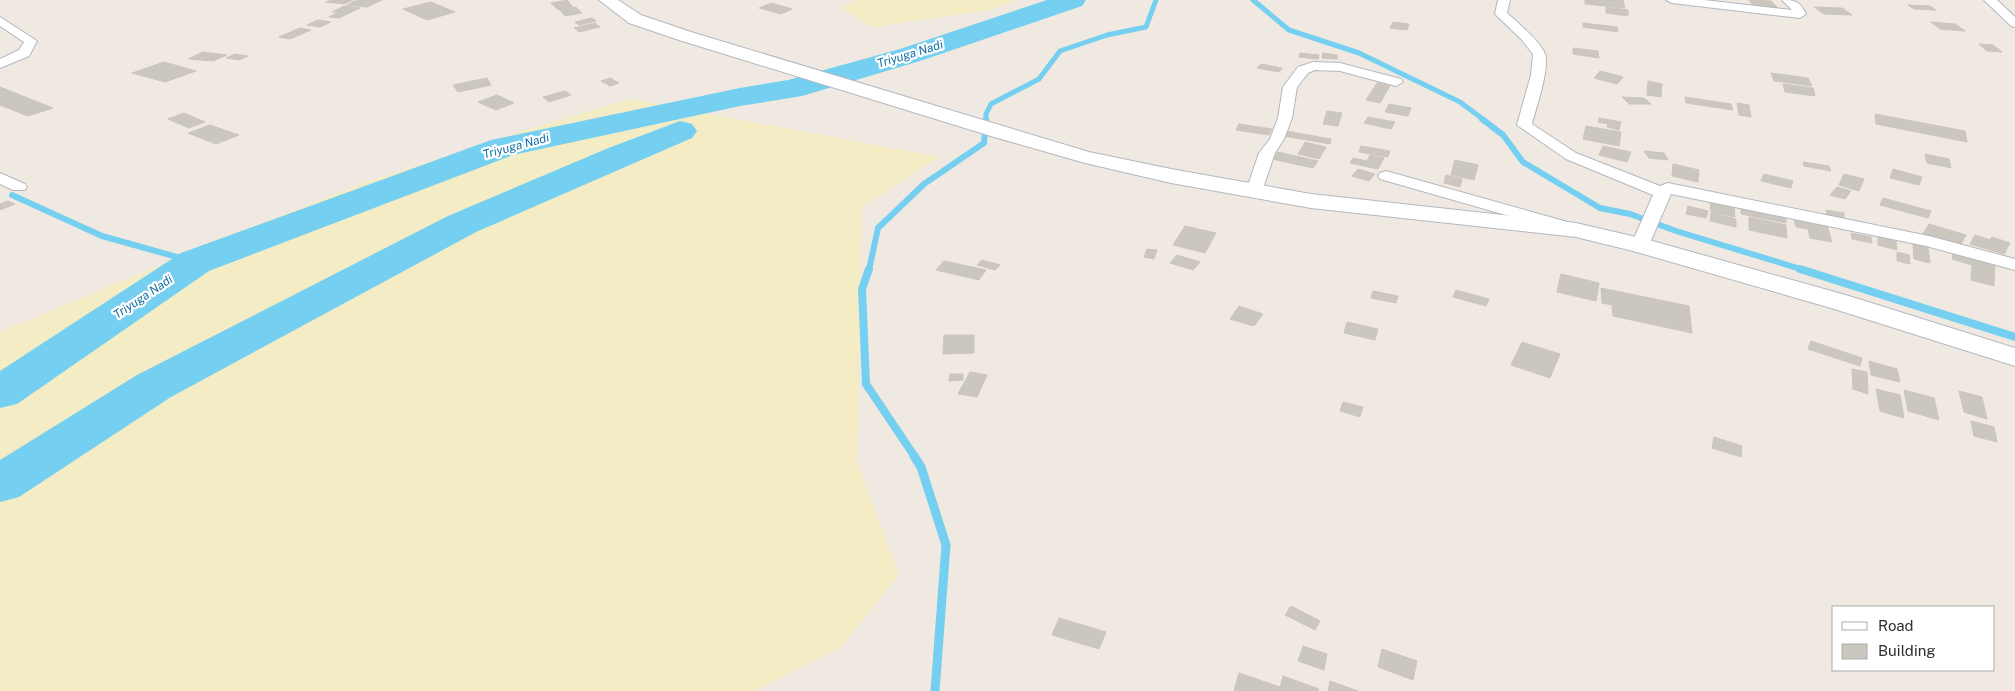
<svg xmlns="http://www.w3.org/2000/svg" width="2015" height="691" font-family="'Public Sans',sans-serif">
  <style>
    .sand { fill: #f3ecc5 }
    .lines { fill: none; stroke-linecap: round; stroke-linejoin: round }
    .stream-far3 { stroke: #75cff0; stroke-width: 5 }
    .stream-far2 { stroke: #75cff0; stroke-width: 6 }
    .stream-far1 { stroke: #75cff0; stroke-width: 8 }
    .stream { stroke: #75cff0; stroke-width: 9 }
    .river { fill: #75cff0; fill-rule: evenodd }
    .building { fill: #cbc7bf; stroke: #cbc5ba }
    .street-casing { stroke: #b4b7c1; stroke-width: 2 }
    .secondary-casing { stroke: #b4b7c1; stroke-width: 2 }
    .street { fill: #fff; fill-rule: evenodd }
    .secondary { fill: #fff; fill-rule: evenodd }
    .labels { text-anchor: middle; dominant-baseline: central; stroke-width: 4.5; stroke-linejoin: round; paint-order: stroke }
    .far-water-label { font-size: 12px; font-style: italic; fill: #0d6fa3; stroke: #fff }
  </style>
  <rect width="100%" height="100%" fill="#efe9e1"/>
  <path class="sand" d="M855 0H1018L990 10 873 27 841 9Z
    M630 99 940 157 862 207 857 462 899 575 843 645 756 691H0V332L227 237 361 184 525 130Z"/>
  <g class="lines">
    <path class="stream-far3" d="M1253 0 1289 30 1359 53 1460 102 1484 120
      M986 120V114L991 104 1039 79 1060 51 1107 35 1146 27 1156 0"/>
    <path class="stream-far2" d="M1482 119 1503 135 1523 162 1600 208 1630 214 1676 231 1804 270
      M12 195 102 236 195 262
      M869 270 878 228 924 184 984 143 986 119"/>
    <path class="stream-far1" d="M869 269 862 289 866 384 915 457
      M1800 269 2015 337"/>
    <path class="stream" d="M914 456 921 467 946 545 935 691"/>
    <path class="river" d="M1047 0H1086L1082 6 920 61 802 96 740 106 513 155 209 271 17 404 0 408V371L181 253 491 140 740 88 788 80 900 49Z
      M680 121 692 124 697 131 692 138 476 232 171 397 19 497 0 502V460L137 375 448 216 606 149Z"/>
  </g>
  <path class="building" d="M331 0H353L344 4 326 2Z
    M357 0H382L367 7 347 5Z
    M567 0 573 7 558 10 551 3Z
    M1585 0H1623L1625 8 1585 4Z
    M1749 0 1771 1 1779 9 1761 8 1753 5Z
    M431 2 455 12 427 20 403 9Z
    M771 3 792 9 781 14 759 8Z
    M1908 5 1930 6 1936 10 1914 9Z
    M344 6 360 8 339 18 329 17 339 12H332Z
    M576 7 582 13 565 16 560 10Z
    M1606 7 1628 10V16L1606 13Z
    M1814 7 1842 8 1852 15 1824 14Z
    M592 18 596 21 579 25 575 22Z
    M318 20 331 22 320 27 307 25Z
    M1393 22 1409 24 1407 30 1390 28Z
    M1931 22 1955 24 1965 31 1940 29Z
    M595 23 600 27 579 32 574 28Z
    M1583 23 1617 27 1618 32 1583 27Z
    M300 28 311 30 290 39 279 37Z
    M1979 44 1993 45 2002 52 1987 51Z
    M1573 48 1598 51 1599 58 1573 54Z
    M203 52 227 55 213 61 188 59Z
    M1300 53 1319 55 1318 59 1299 57Z
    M1323 53 1337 55V59L1322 58Z
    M235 54 248 56 239 60 226 58Z
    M164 62 196 71 165 82 132 73Z
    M1261 64 1282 68 1279 72 1257 68Z
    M1600 71 1623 77 1617 84 1594 78Z
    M1771 73 1808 78 1812 86 1774 81Z
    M487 78 491 85 458 92 453 85Z
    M610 78 619 83 610 86 601 81Z
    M1648 81 1662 84 1661 97 1647 95Z
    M1377 83 1390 86 1380 103 1366 100Z
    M1783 84 1813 88 1815 96 1785 92Z
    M0 87 53 108 28 116 0 105Z
    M565 91 571 95 549 102 543 97Z
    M497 95 514 103 496 110 478 102Z
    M1622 97 1644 98 1651 104H1629Z
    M1685 97 1731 104 1733 110 1686 103Z
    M1737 103 1749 105 1751 117 1739 115Z
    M1389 104 1411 108 1408 116 1385 112Z
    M1327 111 1342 113 1338 126 1323 124Z
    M184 113 205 122 189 128 168 119Z
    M1875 114 1965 131 1967 142 1876 124Z
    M1368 117 1395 122 1391 129 1364 123Z
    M1599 118 1621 122 1619 130 1607 127 1608 124 1598 122Z
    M1239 124 1272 129 1269 135 1236 130Z
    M210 125 239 135 216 144 188 133Z
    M1586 126 1621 132 1619 146 1583 139Z
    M1286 131 1331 139 1330 144 1284 136Z
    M1305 142 1326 147 1319 159 1298 154Z
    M1361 146 1390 151 1388 157 1359 152Z
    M1603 146 1631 152 1627 162 1599 155Z
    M1644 151 1664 153 1668 160 1649 158Z
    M1278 152 1318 161 1313 168 1272 159Z
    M1925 154 1949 159 1951 168 1927 163Z
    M1370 155 1384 158 1378 169 1350 163 1353 158 1367 161Z
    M1455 160 1478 165 1474 180 1451 175Z
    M1803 162 1829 166 1831 171 1804 166Z
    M1673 164 1699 170 1698 182 1672 176Z
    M1358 169 1375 174 1369 181 1352 176Z
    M1893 169 1922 177 1919 185 1890 178Z
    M1764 174 1793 181 1791 188 1761 181Z
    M1844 174 1864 179 1859 191 1839 185Z
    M1446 175 1462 179 1460 187 1444 183Z
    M1837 187 1851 191 1845 199 1830 195Z
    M1883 198 1931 211 1928 218 1880 205Z
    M8 201 15 204 0 210V204Z
    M1710 201 1734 206 1735 217 1711 212Z
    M1688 206 1708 211 1706 218 1686 214Z
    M1741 206 1786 215V223L1741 214Z
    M1826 210 1844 213V218L1827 214Z
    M1711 213 1736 219V227L1710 221Z
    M1749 217 1786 225 1787 238 1749 230Z
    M1794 219 1827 225 1832 242 1810 238 1808 229 1796 227Z
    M1929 224 1966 235 1960 246 1923 234Z
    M1185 226 1216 233 1205 253 1173 245Z
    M1851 233 1871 237 1872 243 1852 239Z
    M1975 235 1990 240 1992 237 2010 243 2004 254 1970 244Z
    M1878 237 1896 241 1897 250 1878 245Z
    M1913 244 1928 247 1930 263 1914 259Z
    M1147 249 1157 250 1154 259 1144 257Z
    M1897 252 1909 255 1910 264 1897 261Z
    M1953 253 1995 264 1994 286 1971 280 1972 265 1952 259Z
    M1177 255 1200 262 1193 270 1170 263Z
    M982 260 1000 265 995 270 977 265Z
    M944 261 986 270 979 280 936 270Z
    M1561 274 1599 283 1596 301 1557 292Z
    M1601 288 1689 306 1692 333 1613 316 1612 305 1602 303Z
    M1456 290 1489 299 1486 306 1453 297Z
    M1373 291 1398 296 1396 303 1371 298Z
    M1239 306 1263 314 1254 326 1230 319Z
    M1347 322 1378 329 1375 340 1344 333Z
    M944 335H974V353L943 354Z
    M1811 341 1862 358 1860 366 1808 349Z
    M1522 342 1560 354 1550 378 1511 365Z
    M1869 361 1897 369 1900 382 1871 375Z
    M1852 369 1867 372 1868 394 1853 389Z
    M970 372 987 375 977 397 958 394Z
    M950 374H963V380L949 381Z
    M1876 389 1900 395 1904 418 1880 411Z
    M1904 390 1934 398 1939 420 1908 411Z
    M1959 391 1982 397 1987 419 1964 412Z
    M1343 402 1363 407 1360 417 1340 411Z
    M1971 421 1994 427 1997 442 1974 436Z
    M1714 437 1742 446 1741 457 1712 448Z
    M1291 606 1320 621 1315 630 1285 615Z
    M1059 618 1106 632 1099 649 1052 635Z
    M1303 646 1327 654 1324 670 1298 661Z
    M1382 649 1417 661 1413 680 1378 667Z
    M1239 673 1280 687 1283 676 1319 689 1318 691H1234Z
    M1330 681 1358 691H1328Z"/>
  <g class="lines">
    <g class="street-casing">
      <path id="street" d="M1498 0H1510L1507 13C1517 22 1541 42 1545 54 1550 68 1536 108 1532 124L1576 153 1660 186 1668 183 1929 236 2015 259V270L1926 246 1671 194 1649 245 1646 249 1640 250 1634 249 1631 245 1653 195 1566 159 1517 125 1531 75 1533 54 1521 39 1495 14Z
        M1666 0H1704L1792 10 1782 0C1795 0 1800 1 1806 14L1800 18 1672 3Z
        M1984 0H1997L2015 17V27L2011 26Z
        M0 17 37 41 29 56 0 68V59L19 50 24 42 0 26Z
        M1313 62 1340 63 1401 79 1403 82 1396 86 1340 71 1315 70 1308 73 1297 87 1292 118 1284 139 1275 153 1262 191 1260 194H1248L1246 191 1259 153 1270 139 1278 118 1283 87 1298 67Z
        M1386 171 1571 223 1574 227 1571 231 1565 232 1380 179 1378 176 1380 173Z
        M0 173 25 184 27 187 25 190H13L0 184Z"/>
    </g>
    <g class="secondary-casing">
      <path id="secondary" d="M599 0H618L641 15 691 32 1089 152 1171 169 1311 194 1576 223 1649 240 1849 296 2015 348V366L1831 308 1633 251 1576 237 1311 208 1171 183 1085 163 994 137 679 40 629 23Z"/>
    </g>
    <use href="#street" class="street"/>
    <use href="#secondary" class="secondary"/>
  </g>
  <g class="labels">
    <g class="far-water-label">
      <text transform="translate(910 54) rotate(-17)">Triyuga Nadi</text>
      <text transform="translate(516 146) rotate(-15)">Triyuga Nadi</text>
      <text transform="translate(143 297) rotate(-34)">Triyuga Nadi</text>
    </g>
  </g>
  <rect x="1832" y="606" width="162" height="65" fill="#ffffff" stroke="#ababab"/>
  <rect x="1842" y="622" width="25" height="8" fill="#ffffff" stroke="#ababab"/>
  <text x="1878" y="631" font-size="15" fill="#2e2e2e">Road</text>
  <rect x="1842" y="644" width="25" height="15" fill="#cbc7bf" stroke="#ababab"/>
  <text x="1878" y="656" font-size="15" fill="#2e2e2e">Building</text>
</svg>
